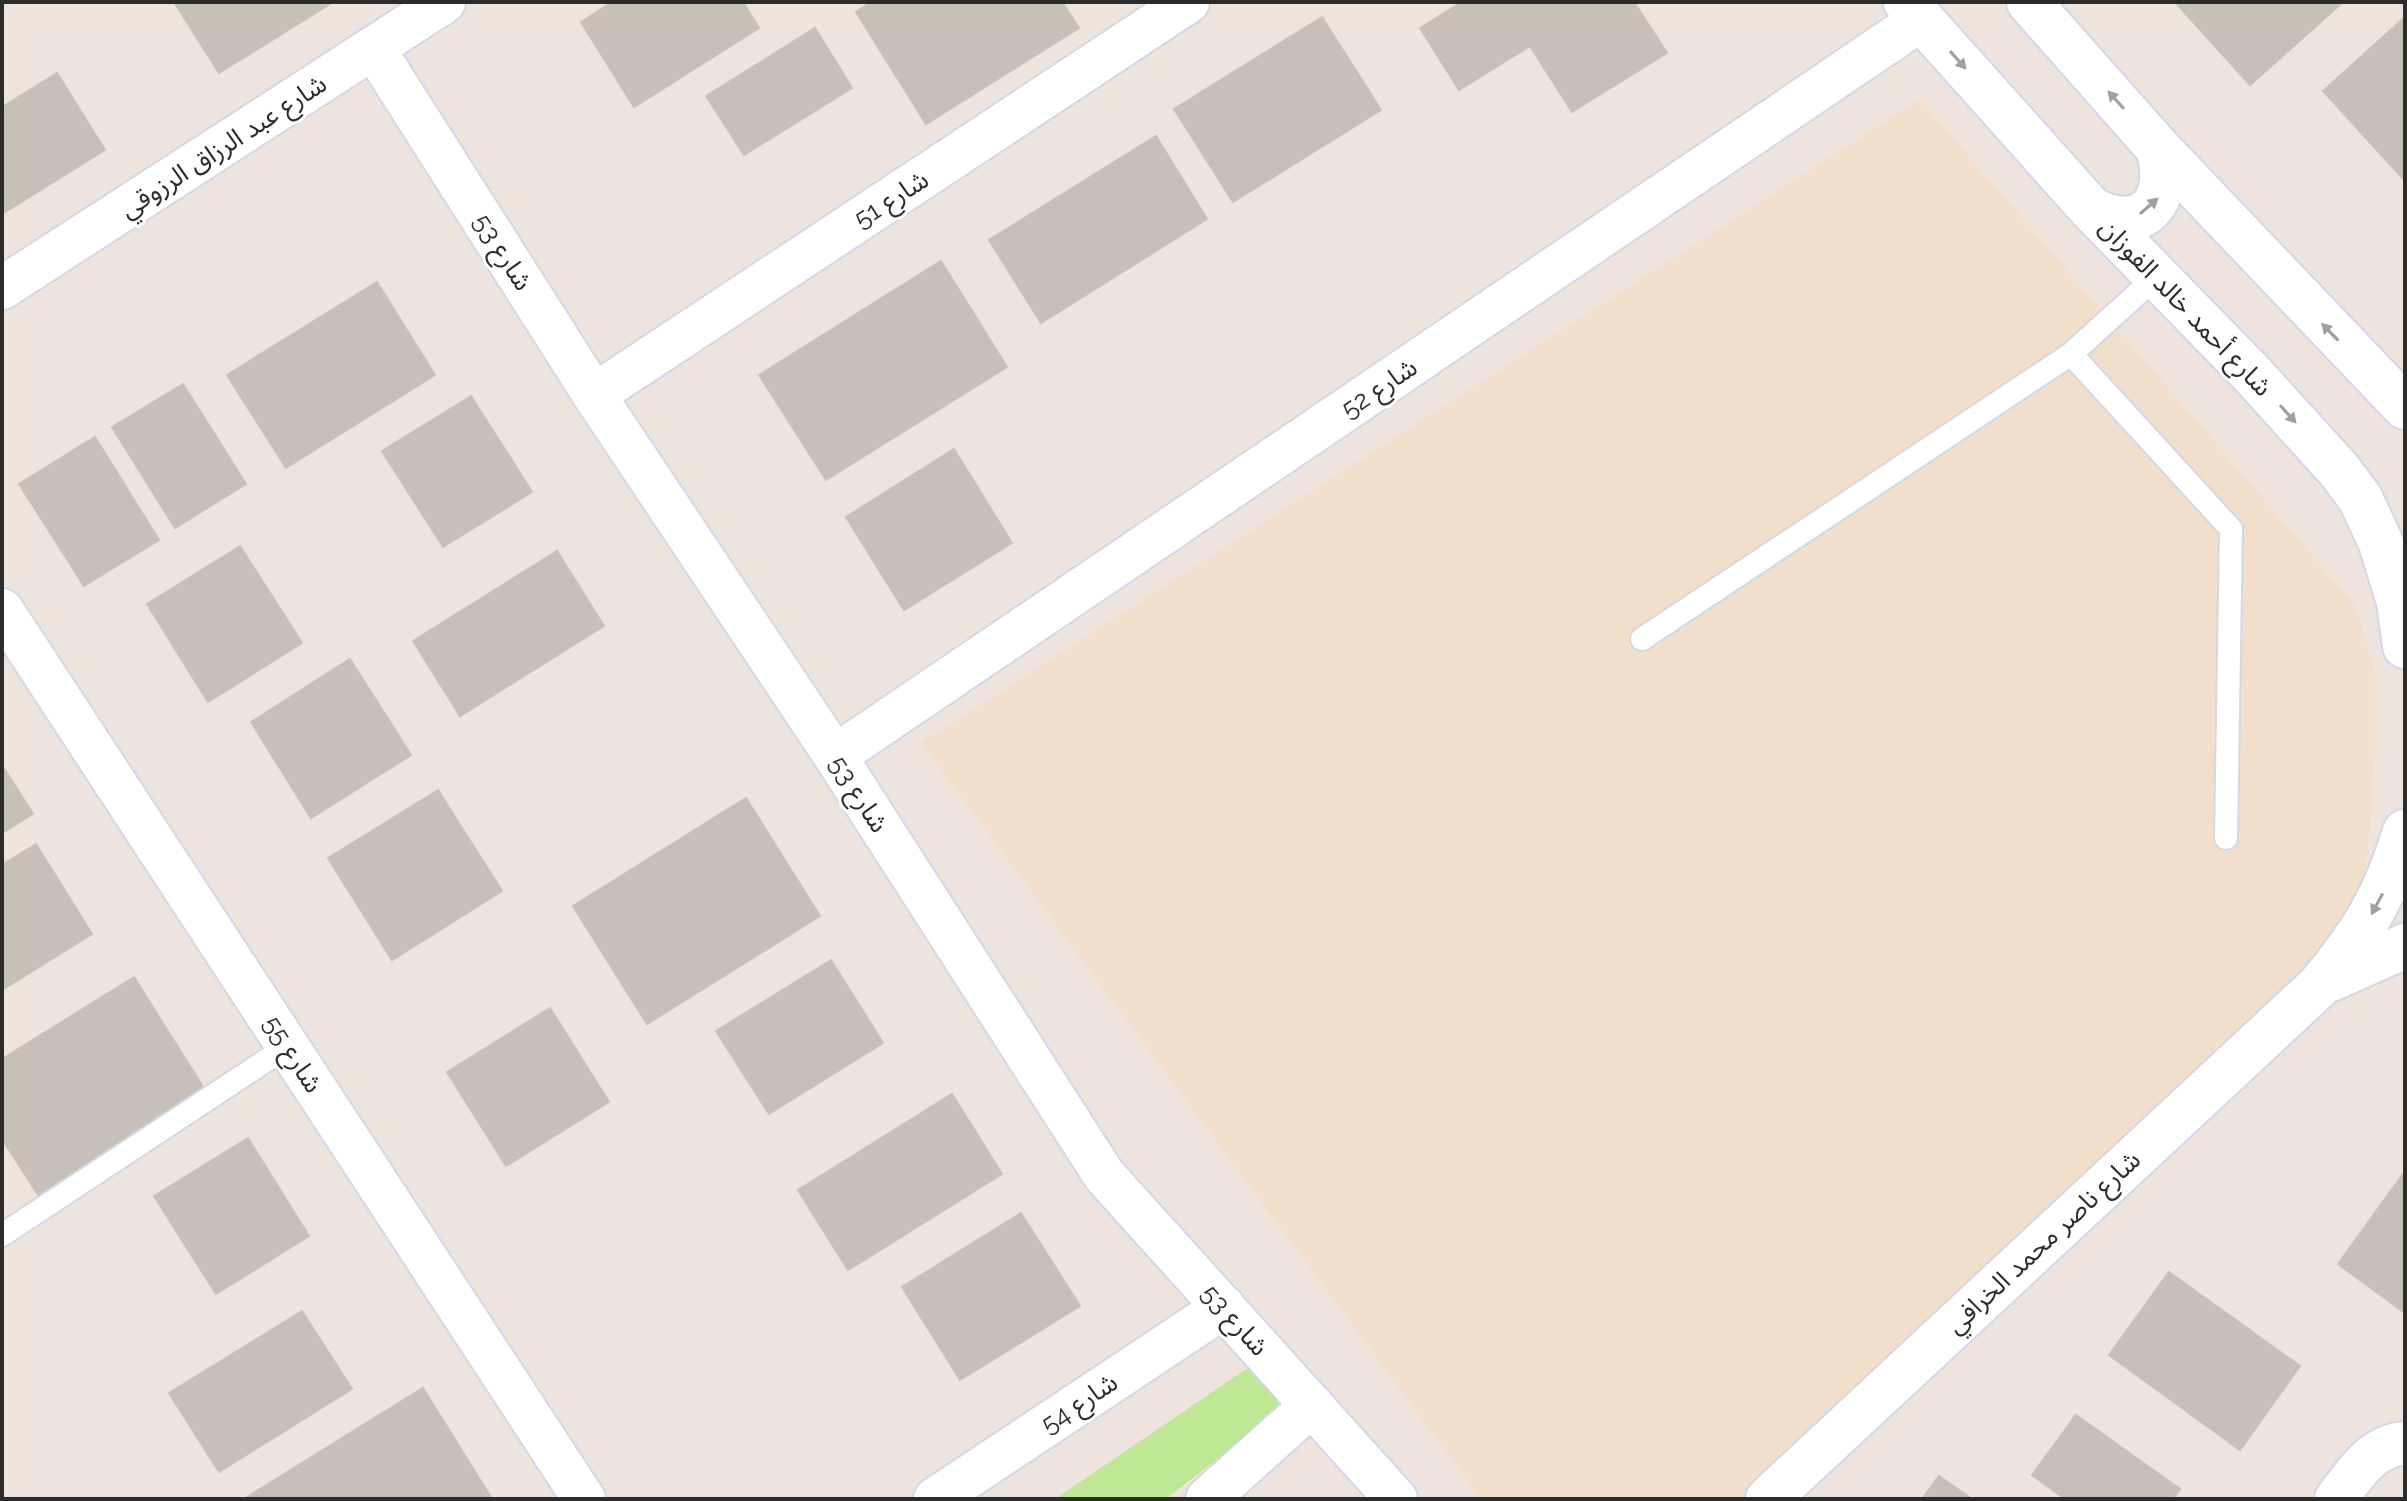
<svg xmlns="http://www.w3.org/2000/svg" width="2407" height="1501" font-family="Raleway,'Noto Sans Arabic',sans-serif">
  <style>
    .education { fill: #f1dfcb }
    .green { fill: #bee896 }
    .building { fill: #c6c0b8; stroke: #cac0b6; stroke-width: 2 }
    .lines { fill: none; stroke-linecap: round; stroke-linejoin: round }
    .lane-casing { stroke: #d2d8e5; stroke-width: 26 }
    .street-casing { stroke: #d2d8e5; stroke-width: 46 }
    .secondary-casing { stroke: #d2d8e5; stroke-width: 48 }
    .lane { stroke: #fff; stroke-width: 22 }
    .street { stroke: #fff; stroke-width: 42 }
    .secondary { stroke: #fff; stroke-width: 44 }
    .oneway { fill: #a0a0a0 }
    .labels { text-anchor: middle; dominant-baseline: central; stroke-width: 6; stroke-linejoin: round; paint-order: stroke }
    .street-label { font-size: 26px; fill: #2c2c2c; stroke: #fff }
  </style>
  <rect width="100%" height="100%" fill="#eee4dd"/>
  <path class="education" d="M1920 99 2355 605 2375 671V756L2368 848 2355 927 1743 1499H1481L921 743Z"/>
  <path class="green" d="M1258 1361 1291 1401 1166 1499H1055Z"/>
  <path class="building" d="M174 2H333L219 73Z
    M612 2H743L759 28 634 107 581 22Z
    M871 2H1062L1079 28 926 124 856 12Z
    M1462 2H1634L1667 53 1572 112 1530 46 1459 90 1420 28Z
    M2175 2H2343L2250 85Z
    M1322 17 1381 110 1233 202 1174 109Z
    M2405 17V181L2323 91Z
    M815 28 852 88 744 155 706 96Z
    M57 73 105 150 2 214V107Z
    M1156 136 1207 219 1041 323 989 240Z
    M941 261 1007 367 826 480 759 375Z
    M377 282 435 375 286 468 227 375Z
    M183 384 246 484 175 528 112 427Z
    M471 396 532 492 443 547 382 451Z
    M95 437 159 540 84 586 19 484Z
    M954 449 1012 543 904 610 846 517Z
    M240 546 302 643 208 702 147 604Z
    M557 551 604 626 460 716 413 641Z
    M350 659 411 755 311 818 251 722Z
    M2 765 33 814 2 833Z
    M438 790 502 891 392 960 328 858Z
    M746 798 820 916 647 1024 573 906Z
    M36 844 92 934 2 990V865Z
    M831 960 883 1043 769 1114 716 1031Z
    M134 977 205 1090 38 1195 2 1139V1059Z
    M550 1008 609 1102 506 1166 447 1072Z
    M952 1094 1002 1174 848 1270 798 1190Z
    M248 1138 309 1236 216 1294 154 1196Z
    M2405 1171V1313L2338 1264Z
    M1021 1213 1080 1306 960 1380 902 1287Z
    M2169 1272 2300 1366 2240 1450 2109 1355Z
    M302 1311 352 1389 219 1472 169 1393Z
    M423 1388 492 1499H244Z
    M2076 1415 2180 1489 2173 1499H2065L2032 1475Z
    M1939 1476 1972 1499H1922Z"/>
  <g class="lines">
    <g class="lane-casing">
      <path id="lane" d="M2071 354 2231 529 2226 838
        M1642 639 2071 354 2157 276
        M2 1235 288 1046"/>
    </g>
    <g class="street-casing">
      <path id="street" d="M374 49 594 395 835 756 1104 1175 1396 1499
        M2 288 444 2
        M594 395 1188 2
        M2 610 584 1499
        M835 756 1922 19
        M935 1499 1224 1307
        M1207 1499 1312 1405
        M2336 1499C2355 1474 2371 1446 2405 1443"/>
    </g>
    <g class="secondary-casing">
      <path id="secondary" d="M1906 2 2091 209 2251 373 2339 470 2360 498 2381 543 2399 602 2405 646
        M2029 2 2158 148 2405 407
        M2091 209C2143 237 2174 201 2158 148
        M2331 979 2405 946
        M1768 1499 2319 986C2363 933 2385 898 2405 832"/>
    </g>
    <use href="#lane" class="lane"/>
    <use href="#street" class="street"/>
    <use href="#secondary" class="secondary"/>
  </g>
  <defs><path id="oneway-solid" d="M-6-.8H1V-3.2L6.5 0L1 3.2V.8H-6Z" transform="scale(2)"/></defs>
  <g class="oneway">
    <use href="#oneway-solid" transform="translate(1958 60) rotate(48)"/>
    <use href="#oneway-solid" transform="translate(2116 100) rotate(-132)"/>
    <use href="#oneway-solid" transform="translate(2149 206) rotate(-41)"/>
    <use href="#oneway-solid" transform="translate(2330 332) rotate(-134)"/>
    <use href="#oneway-solid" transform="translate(2288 414) rotate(48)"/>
    <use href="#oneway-solid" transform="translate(2377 904) rotate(118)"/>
  </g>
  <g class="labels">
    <g class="street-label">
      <text transform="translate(223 146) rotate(-33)">شارع عبد الرزاق الرزوقي</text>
      <text transform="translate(891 199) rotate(-33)">شارع 51</text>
      <text transform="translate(503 252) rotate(57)">شارع 53</text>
      <text transform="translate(2186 307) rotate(46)">شارع أحمد خالد الفوزان</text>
      <text transform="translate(1379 388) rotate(-34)">شارع 52</text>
      <text transform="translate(859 794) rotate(57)">شارع 53</text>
      <text transform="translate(293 1054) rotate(57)">شارع 55</text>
      <text transform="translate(2043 1242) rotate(-43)">شارع ناصر محمد الخرافي</text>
      <text transform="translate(1235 1320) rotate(48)">شارع 53</text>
      <text transform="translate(1079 1403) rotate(-34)">شارع 54</text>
    </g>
  </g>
  <rect width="2407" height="1501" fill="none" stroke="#2c2c2c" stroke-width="8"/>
</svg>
